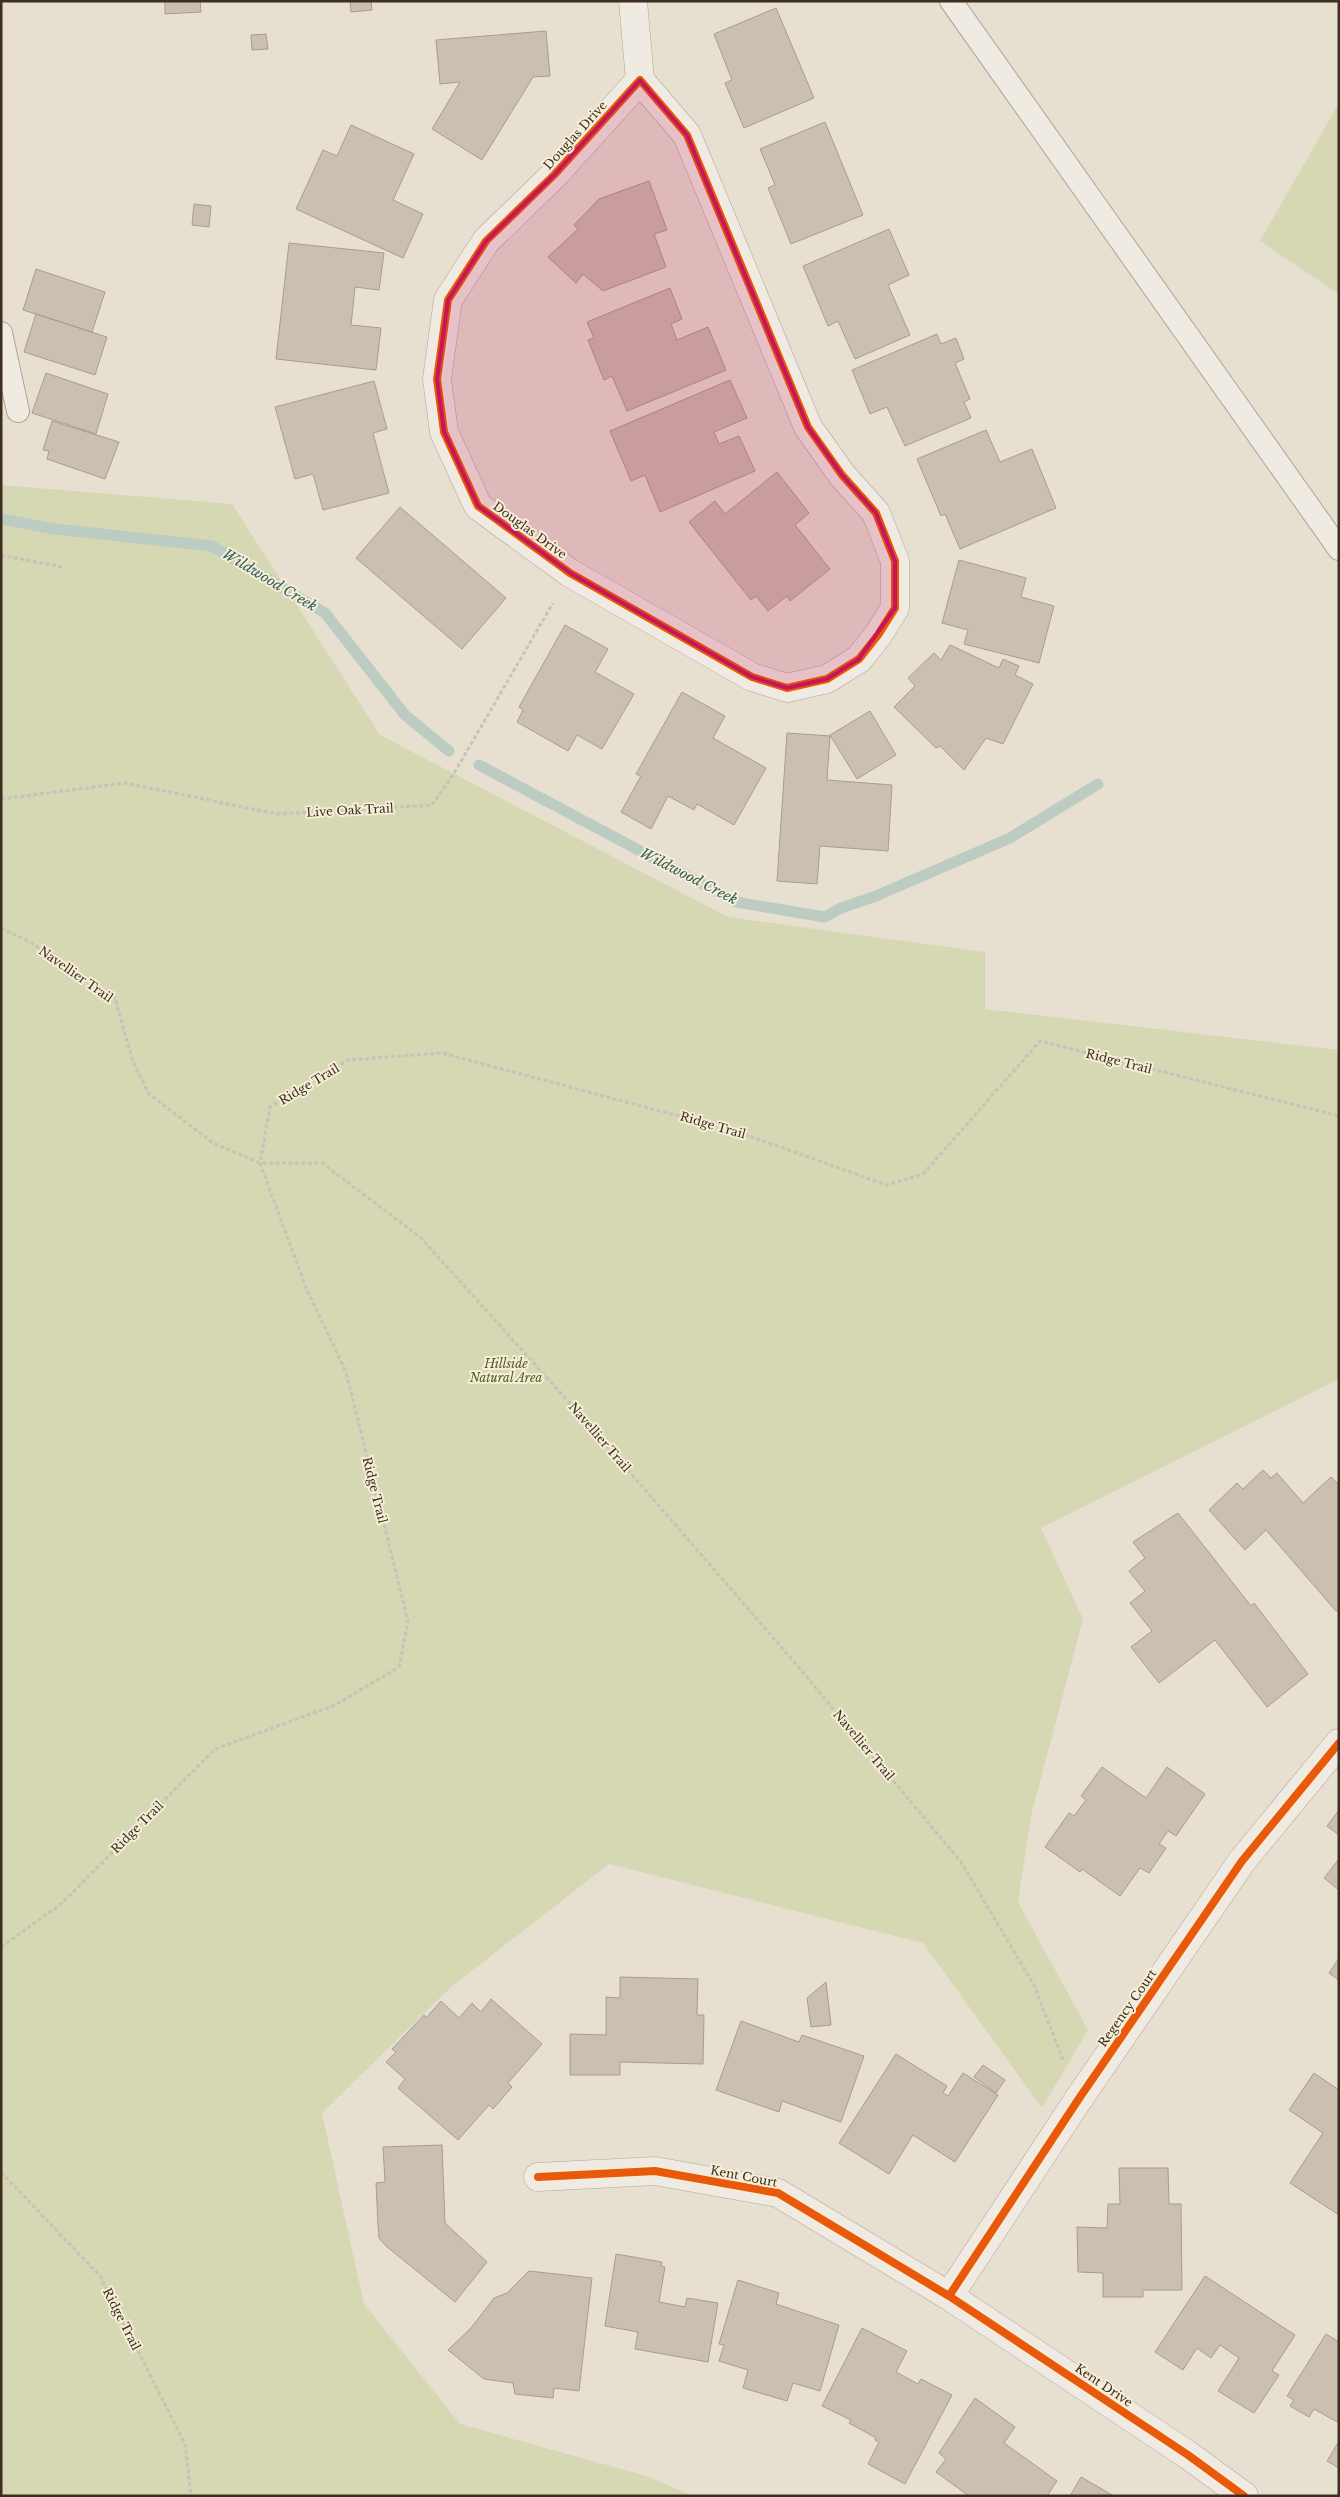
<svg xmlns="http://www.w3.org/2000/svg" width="1340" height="2497" font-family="'Libre Baskerville',serif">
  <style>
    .green { fill: #d6d7b3 }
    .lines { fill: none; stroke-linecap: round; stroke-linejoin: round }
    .stream { stroke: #bcccc2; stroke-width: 11 }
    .building { fill: #cbbfb2; stroke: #a89c90 }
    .lane-casing { stroke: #ada599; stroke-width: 24 }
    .street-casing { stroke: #ada599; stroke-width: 29 }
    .path { stroke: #c8c2b9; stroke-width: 3; stroke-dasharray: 4 2.5; stroke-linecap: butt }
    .lane { stroke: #efebe3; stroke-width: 22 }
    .street { stroke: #efebe3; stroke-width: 28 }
    .cycleway-casing { stroke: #f7eed8; stroke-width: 11 }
    .cycleway { stroke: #e8590c; stroke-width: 8 }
    .marked { fill: #c2185b; fill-opacity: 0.2; stroke: #c2185b; stroke-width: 4; stroke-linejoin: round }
    .labels { text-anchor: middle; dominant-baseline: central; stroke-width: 4; stroke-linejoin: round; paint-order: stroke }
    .street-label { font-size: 12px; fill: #3d2e20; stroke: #f7eed8 }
    .park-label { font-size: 12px; font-style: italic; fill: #4d5a26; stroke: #f7eed8 }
    .water-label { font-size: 14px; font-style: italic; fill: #2f5d5a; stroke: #f7eed8 }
  </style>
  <rect width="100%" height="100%" fill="#e7e0d1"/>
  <path class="green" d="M1339 103V294L1260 241Z
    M1 485 232 504 380 735 728 917 985 952V1009L1339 1050V1379L1041 1528 1083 1619 1031 1816 1018 1902 1088 2030 1042 2108 923 1943 609 1864 451 1987 322 2113 364 2304 460 2424 650 2477 692 2496H1Z"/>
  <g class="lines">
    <path class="stream" d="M1 519 55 529 212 546 325 613 405 715 449 751
      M479 765 736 902 825 917 841 908 876 896 1010 838 1098 784"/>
  </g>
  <path class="building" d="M165 1H200L201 12 165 14Z
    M350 1H371L372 10 351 12Z
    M776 8 814 98 744 128 725 83 732 80 714 34Z
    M546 31 550 76 533 77 482 160 432 129 460 82 440 84 436 40Z
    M266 34 268 49 252 50 251 35Z
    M825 122 863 215 791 244 768 188 775 185 760 149Z
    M351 125 414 154 393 200 423 214 403 258 296 209 323 150 337 156Z
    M649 181 667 230 654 234 666 267 603 291 583 274 576 283 548 257 578 229 574 225 599 199Z
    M194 204 211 206 209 227 192 225Z
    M889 229 909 275 888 285 910 335 855 359 838 321 828 326 803 266Z
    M289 243 384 253 379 290 355 287 351 325 381 328 376 370 276 359Z
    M36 269 105 292 92 332 23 310Z
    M670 288 682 319 671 324 677 340 708 327 726 370 627 411 612 376 604 380 588 340 594 338 587 322Z
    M36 314 107 337 95 375 24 352Z
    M937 334 941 344 956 338 964 359 955 363 970 399 964 402 971 418 905 446 887 407 870 414 852 370Z
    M46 373 108 394 96 434 32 413Z
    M730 380 747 418 714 432 719 444 739 436 755 471 660 512 645 475 631 481 610 431Z
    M374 381 387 429 373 433 389 493 323 510 313 474 295 479 275 407Z
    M52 421 119 442 105 479 47 459 49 451 43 450Z
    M986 430 1000 462 1032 449 1056 508 960 549 945 514 941 516 917 459Z
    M777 472 809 513 795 525 830 569 790 601 787 596 768 611 756 596 751 600 689 522 715 501 725 514Z
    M400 507 506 598 462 649 356 558Z
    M959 560 1026 578 1021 597 1054 606 1039 663 964 644 968 630 942 623Z
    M565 625 608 649 595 672 634 694 602 749 577 735 568 751 517 722 523 710 519 707Z
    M950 645 999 668 1003 659 1019 666 1015 675 1033 684 1003 744 986 738 964 770 940 746 936 748 894 707 915 686 908 678 934 653 941 660Z
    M682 692 725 716 713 738 766 768 734 825 697 804 694 810 668 796 651 829 621 812 641 776 636 774Z
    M870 711 896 755 857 779 830 735Z
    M787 733 830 736 827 780 892 785 888 851 820 846 817 884 777 881Z
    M1263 1470 1271 1478 1277 1473 1303 1503 1331 1477 1339 1485V1610L1336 1611 1266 1530 1245 1550 1209 1510 1237 1483 1243 1489Z
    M1178 1513 1251 1606 1254 1603 1308 1674 1267 1707 1215 1640 1159 1683 1131 1647 1152 1631 1130 1603 1145 1591 1129 1571 1145 1558 1133 1542Z
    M1102 1767 1146 1798 1167 1767 1205 1794 1176 1836 1168 1831 1159 1844 1166 1848 1149 1873 1140 1868 1120 1896 1082 1869 1080 1872 1045 1847 1069 1813 1074 1816 1086 1800 1081 1796Z
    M1339 1810V1835L1327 1826Z
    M1339 1859V1890L1324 1878Z
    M1339 1958V1980L1329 1973Z
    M620 1977 698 1979 697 2015H704L703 2064 620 2062V2075H570V2034L606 2035V1997L620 1998Z
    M826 1982 831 2025 811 2027 807 1998Z
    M491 1999 542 2044 508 2083 512 2087 493 2109 489 2105 458 2140 398 2088 405 2079 386 2062 396 2052 392 2049 424 2015 426 2018 441 2001 459 2018 472 2003 481 2012Z
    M741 2021 799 2042 802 2035 864 2056 841 2122 782 2101 779 2112 716 2090Z
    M896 2054 947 2086 943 2093 948 2096 963 2073 998 2095 955 2162 913 2135 889 2174 839 2143Z
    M983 2065 1005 2080 996 2093 974 2077Z
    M1314 2073 1339 2090V2215L1290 2183 1323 2133 1289 2110Z
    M442 2145 445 2223 487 2262 455 2302 386 2246 379 2238 378 2225 376 2183 385 2182 383 2147Z
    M1119 2168H1168L1169 2204H1181L1182 2290H1143V2297H1103V2273L1078 2272 1077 2227 1107 2228 1108 2204H1120Z
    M616 2254 662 2262 661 2266 665 2267 659 2302 685 2307 687 2298 718 2303 708 2362 635 2349 638 2332 605 2326Z
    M529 2271 592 2278 579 2391 554 2388 553 2398 515 2394 513 2383 484 2379 448 2350 471 2328 494 2298 507 2293Z
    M1205 2276 1295 2335 1272 2371 1279 2375 1254 2413 1218 2391 1239 2358 1220 2345 1211 2358 1197 2348 1183 2370 1155 2352Z
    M738 2280 779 2293 776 2304 839 2325 820 2391 793 2383 787 2401 743 2388 748 2370 719 2361 724 2345 719 2344Z
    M862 2328 907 2351 896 2372 918 2384 921 2379 952 2395 905 2484 868 2464 879 2442 875 2440 876 2438 849 2423 851 2420 822 2406Z
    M1326 2334 1339 2342V2423L1314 2409 1309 2417 1290 2406 1294 2400 1287 2396Z
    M975 2398 1015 2427 1004 2443 1057 2481 1047 2496H969L936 2472 946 2459 939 2453Z
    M1339 2441V2468L1327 2461Z
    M1081 2477 1114 2496H1070Z"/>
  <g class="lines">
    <g class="lane-casing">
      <path id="lane" d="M951 1 1339 549
        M1 333 18 411"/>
    </g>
    <g class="street-casing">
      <path id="street" d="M633 1 640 80
        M640 80 687 135 808 427 842 475 876 513 895 561V608L878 635 859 659 827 679 787 688 752 677 570 573 478 506 444 432 437 379 448 300 486 241 554 175Z
        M538 2177 655 2171 778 2193 949 2296 1188 2455 1244 2496
        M949 2296 1078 2100 1242 1861 1339 1743"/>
    </g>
    <path class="path" d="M1 555 62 567
      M1 799 125 783 277 814 432 805 453 775 553 603
      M1 928 30 942 115 998 133 1062 149 1094 213 1143 260 1163H322L420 1237 576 1410 796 1664 961 1862 1034 1985 1063 2060
      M1 1947 60 1905 215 1749 335 1705 399 1667 408 1621 346 1372 306 1288 260 1163 270 1107 348 1060 442 1053 735 1131 887 1185 923 1174 1040 1041 1339 1116
      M1 2172 100 2276 185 2444 191 2496"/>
    <use href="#lane" class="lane"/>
    <use href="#street" class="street"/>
    <g class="cycleway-casing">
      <path id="cycleway" d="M640 80 687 135 808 427 842 475 876 513 895 561V608L878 635 859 659 827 679 787 688 752 677 570 573 478 506 444 432 437 379 448 300 486 241 554 175Z
        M538 2177 655 2171 778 2193 949 2296 1188 2455 1244 2496
        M949 2296 1078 2100 1242 1861 1339 1743"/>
    </g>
    <use href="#cycleway" class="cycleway"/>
  </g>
  <path class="marked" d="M640 80 687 135 808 427 842 475 876 513 895 561V608L859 659 827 679 787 688 752 677 570 573 478 506 444 432 437 379 448 300 486 241 554 175Z"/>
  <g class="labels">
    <g class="street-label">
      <text transform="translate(575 135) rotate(-48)">Douglas Drive</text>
      <text transform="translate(530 530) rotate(36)">Douglas Drive</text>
      <text transform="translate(350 810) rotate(-3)">Live Oak Trail</text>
      <text transform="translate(76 974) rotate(35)">Navellier Trail</text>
      <text transform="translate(1119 1061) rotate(14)">Ridge Trail</text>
      <text transform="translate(309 1084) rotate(-31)">Ridge Trail</text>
      <text transform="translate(713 1125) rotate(16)">Ridge Trail</text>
      <text transform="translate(600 1437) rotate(49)">Navellier Trail</text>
      <text transform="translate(375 1490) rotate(76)">Ridge Trail</text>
      <text transform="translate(864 1745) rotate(50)">Navellier Trail</text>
      <text transform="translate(137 1827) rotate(-45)">Ridge Trail</text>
      <text transform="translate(1127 2008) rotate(-55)">Regency Court</text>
      <text transform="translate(744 2176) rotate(11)">Kent Court</text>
      <text transform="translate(122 2319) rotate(63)">Ridge Trail</text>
      <text transform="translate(1104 2385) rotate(34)">Kent Drive</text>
    </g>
    <g class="park-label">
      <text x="506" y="1363">Hillside<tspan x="506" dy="14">Natural Area</tspan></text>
    </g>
    <g class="water-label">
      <text transform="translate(270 580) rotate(31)">Wildwood Creek</text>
      <text transform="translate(689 876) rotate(27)">Wildwood Creek</text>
    </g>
  </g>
  <rect width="1340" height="2497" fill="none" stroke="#3d2e20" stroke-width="5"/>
</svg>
